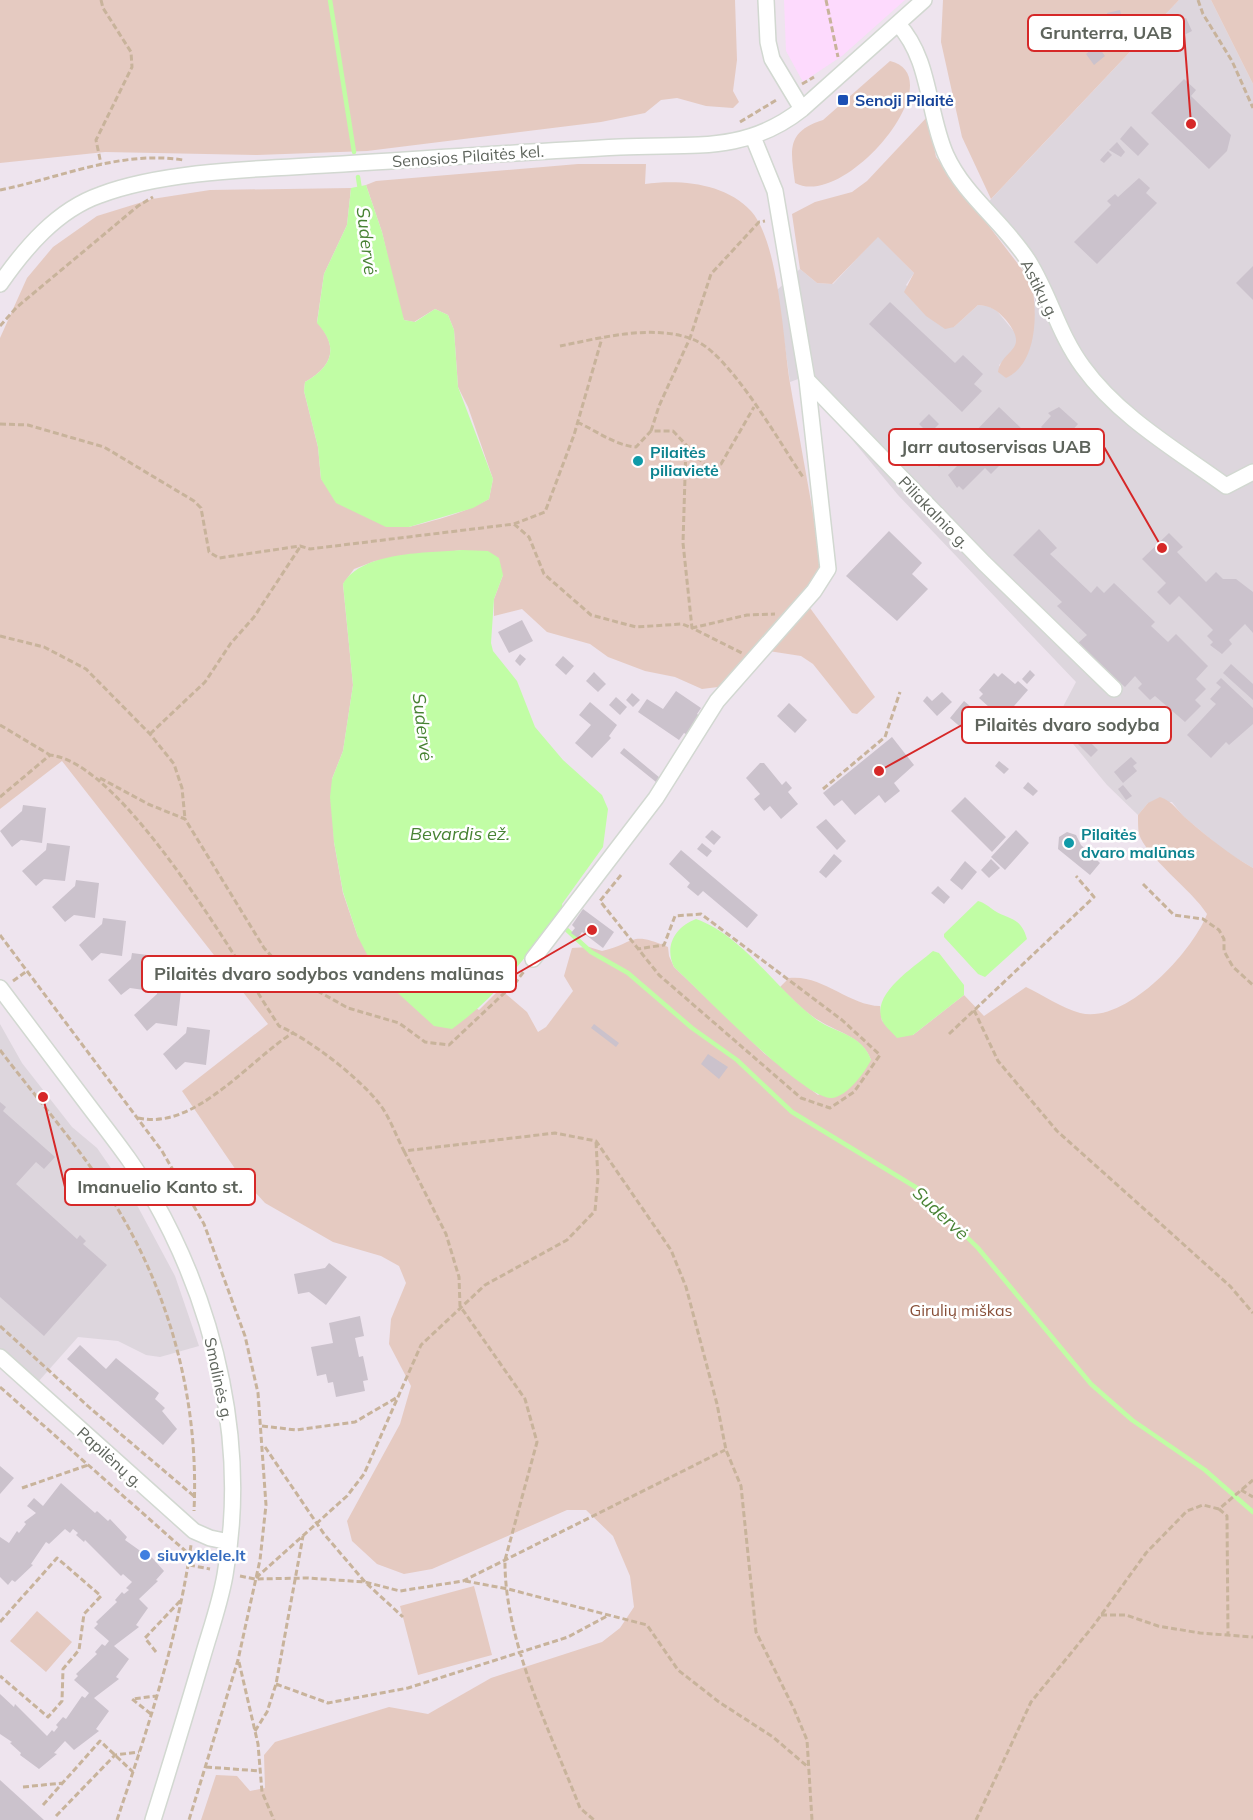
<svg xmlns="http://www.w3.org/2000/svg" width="1253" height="1820" font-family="Mulish,sans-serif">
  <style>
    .commercial { fill: #fddafd }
    .industrial { fill: #ddd6dd }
    .green { fill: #e5cac1 }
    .water { fill: #c1fda5 }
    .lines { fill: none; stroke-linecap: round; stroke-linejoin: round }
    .stream { stroke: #c1fda5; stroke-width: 4.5 }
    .building { fill: #cbc2cc }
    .minor-casing { stroke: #d2d8d1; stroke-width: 18 }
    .path { stroke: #c8b39b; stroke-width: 3; stroke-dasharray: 6 3; stroke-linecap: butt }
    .minor { stroke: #fff; stroke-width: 15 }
    .transit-dot { fill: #1a4fb4; stroke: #fff; stroke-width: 2 }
    .culture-dot { fill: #0f9aa8; stroke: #fff; stroke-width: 2 }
    .shop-dot { fill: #3f7fe0; stroke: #fff; stroke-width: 2 }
    .labels { text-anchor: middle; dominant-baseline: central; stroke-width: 5; stroke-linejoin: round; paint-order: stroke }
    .transit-label { font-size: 16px; font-weight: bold; fill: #164399; stroke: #fff; text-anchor: start }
    .street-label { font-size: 16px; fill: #5e645c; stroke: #fff }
    .culture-label { font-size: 16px; font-weight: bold; fill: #0d838f; stroke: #fff; text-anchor: start }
    .park-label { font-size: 16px; fill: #884f38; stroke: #fff }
    .shop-label { font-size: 16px; font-weight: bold; fill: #366cbe; stroke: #fff; text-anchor: start }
    .water-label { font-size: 18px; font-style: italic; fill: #488334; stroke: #fff }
    .leader { fill: none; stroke: #d62828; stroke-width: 2 }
    .callout-dot { fill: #d62828; stroke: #fff; stroke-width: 2 }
    .callout { fill: #fff; stroke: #d62828; stroke-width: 2 }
    .callout-label { font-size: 18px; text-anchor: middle; font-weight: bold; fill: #5e645c }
  </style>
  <rect width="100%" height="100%" fill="#eee4ee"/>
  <path class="commercial" d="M784 0H905L842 56 803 82 786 51Z"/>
  <path class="industrial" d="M1179 0H1211L1253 84V868L1226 852 1183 816 1172 802 1148 803 1138 815 1107 785 1055 722 1076 682 898 495 801 378 790 382 777 290 800 269 817 283 833 284 878 236 914 273 906 285 954 327 978 305 988 306 997 311 1016 334 1017 342 1013 352 999 365 1006 378 1035 300 1031 281 1024 268 978 213Z
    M0 1024 22 1063 72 1127 97 1148 138 1207 175 1276 199 1346 160 1357 146 1355 118 1341 78 1337 38 1382 0 1348Z"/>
  <path class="green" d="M0 0H735L737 60 733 91 739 102 733 108 706 106 677 98 661 100 645 113 601 122 367 151 257 155 105 152 0 163Z
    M943 0H1179L991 199 962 137 941 42Z
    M1211 0H1253V84Z
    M890 61C955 77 845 210 795 183 791 151 785 132 823 120Z
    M928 116 936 157 1031 281C1038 310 1038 364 1006 378L998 372C1002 348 1031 351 1006 320 997 310 991 306 978 305L954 327 945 329 926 316 904 292 914 273 878 237 832 284 817 283 800 269 792 214 815 202 852 192 867 181Z
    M578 164H646L645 184C679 179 726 183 751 211 779 242 783 340 790 383 800 442 811 500 821 559L818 571 802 597 875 697 857 714 852 713 813 664 801 656 756 649 727 681 718 687 702 689 675 677 645 671 608 657 590 644 547 632 522 609 494 616V599L503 575 462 550 375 561 354 569 343 584 353 685 343 751 332 779 334 842 343 893 358 937 479 1010 500 989 527 1012 538 1032 546 1027 573 991 564 976 572 948 589 947 602 951C636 943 629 930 668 947L669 956 674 967 765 1054 818 1095 871 1060C863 1037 839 1033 820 1021 805 1013 793 999 780 987L789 978C822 974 848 1005 880 1006L882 1021 913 1035 964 995 984 1016 1026 987C1043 995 1062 1008 1080 1013 1126 1025 1193 951 1207 914 1192 890 1146 857 1139 834 1138 829 1138 821 1138 815L1148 803 1160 797C1174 802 1177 811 1188 820 1209 838 1229 854 1253 868V1820H201L216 1775 237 1776 250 1791 265 1788 264 1755 275 1742 389 1707 428 1714 491 1678 602 1642 620 1628 634 1607 630 1576 613 1536 586 1510H567L432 1569 404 1574 377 1564 352 1541 347 1521 400 1424 411 1386 389 1344 391 1319 406 1283 399 1266 381 1256 333 1242 265 1203 240 1176 182 1091 268 1024 62 761 0 809V338L27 278 53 247 97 216 152 199 210 190 351 188 347 225 324 274 317 322C339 347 333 366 305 382L304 391 318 447 321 479 409 527C437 520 464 513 489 499L493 479 468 407 458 387 454 330 448 315 435 309 414 322 404 320 399 308 382 232 366 185 376 181Z
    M474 1586 492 1655 418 1675 400 1606Z
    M37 1611 72 1642 46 1672 10 1641Z"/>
  <path class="water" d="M366 185 382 232 404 320 415 322 435 309 448 315 454 330 458 387 493 479 489 499 473 508 409 527H386L336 503 321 479 318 447 304 391 305 382C333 366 339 347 317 323L324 274 347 225 351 188Z
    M462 550 488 551 499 558 503 575 494 599 491 643 493 651 517 681 535 727 563 760 602 795 608 809 603 847 562 904 563 909 555 920C523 960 494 999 452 1029L434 1026 377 974 358 937 343 892 334 842 330 797 332 779 343 751 353 685 343 584C362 551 428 553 462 550Z
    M978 901C985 903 989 907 995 911 1010 920 1021 917 1027 939L985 977 978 974 944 937V934Z
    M696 919C744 936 777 991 817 1020 836 1033 863 1035 871 1060 865 1072 848 1096 832 1098 805 1101 699 990 674 967 664 946 675 927 696 919Z
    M933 951 939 953 964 985V995L913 1035 897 1038C892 1032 884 1026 882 1020 871 993 916 966 933 951Z"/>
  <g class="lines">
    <path class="stream" d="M330 0 354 152
      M358 177 360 190
      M567 930 591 952 628 973 692 1028 737 1060 792 1112 917 1188 978 1248 1091 1384 1132 1420 1205 1470 1253 1512"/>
  </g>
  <path class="building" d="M1120 10 1123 23 1110 26 1107 13Z
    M1186 18 1192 31 1180 37 1174 24Z
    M1097 45 1105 56 1094 65 1086 54Z
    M1184 79 1196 90 1191 96 1231 135 1227 151 1209 169 1151 113Z
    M1131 126 1149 144 1138 156 1120 139Z
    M1117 142 1125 152 1121 157 1109 150Z
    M1108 151 1112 155 1104 163 1100 160Z
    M1139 178 1150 188 1146 193 1157 203 1097 264 1074 242 1111 205 1107 201 1115 194 1118 197Z
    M1253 266V300L1236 283Z
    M890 302 955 363 963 355 983 374 974 384 982 391 962 412 869 324Z
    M999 407 1022 429 1001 451 1008 457 991 474 985 468 963 490 959 486 957 488 948 475 975 448 967 440Z
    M1059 407 1078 424 1060 444 1041 427 1051 416 1048 413Z
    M929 414 939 424 929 434 919 424Z
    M944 451 949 457 939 467 934 461Z
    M1039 529 1057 548 1050 554 1091 593 1097 586 1104 593 1114 583 1155 622 1151 626 1168 642 1176 634 1208 666 1196 679 1206 689 1195 700 1201 706 1185 722 1155 696 1150 700 1138 688 1142 684 1135 676 1125 687 1077 644 1087 635 1057 606 1062 602 1013 555Z
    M889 531 922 563 912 574 928 589 897 621 846 576Z
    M1169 533 1183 547 1177 552 1206 582 1216 572 1223 579H1236L1253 592V633L1245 624 1229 640 1232 644 1222 654 1210 645 1213 642 1207 636 1213 630 1179 596 1170 605 1157 592 1166 583 1142 559Z
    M522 620 533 641 509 653 498 632Z
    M520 654 526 659 520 666 515 661Z
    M563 656 574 666 566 675 555 665Z
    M1231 664 1253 684V700L1223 673Z
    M1030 670 1035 675 1027 684 1022 679Z
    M594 672 606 684 598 692 586 681Z
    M994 673 998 677 1002 673 1015 684 1018 681 1028 690 1007 714 1003 711 999 716 979 698 983 694 979 690Z
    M1221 678 1253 708V724L1229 745 1226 742 1211 758 1187 735 1216 704 1210 699 1221 687 1216 683Z
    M676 691 701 708 697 714 704 719 691 737 684 733 679 740 638 712 647 699 663 709Z
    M942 692 952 702 937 716 923 701 927 696 932 701Z
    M632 693 640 700 633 707 626 700Z
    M616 697 627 707 620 715 609 705Z
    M964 701 995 727 980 744 950 718Z
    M590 702 617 725 609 736 611 738 592 758 575 743 591 725 579 715Z
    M789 703 807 720 795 733 777 716Z
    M1084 736 1098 750 1091 757 1077 743Z
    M892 737 914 765 894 783 900 791 885 803 879 795 855 815 842 800 834 806 823 793Z
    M624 748 660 778 656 782 620 753Z
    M1131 757 1137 763 1133 766 1137 771 1123 783 1114 772Z
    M999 761 1009 769 1004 774 995 766Z
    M760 763H764L782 785 786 781 792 788 788 792 798 804 781 819 770 806 764 811 754 799 760 794 746 778Z
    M1028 782 1038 791 1033 796 1023 788Z
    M1123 785 1132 796 1126 800 1118 789Z
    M965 797 1006 837 992 852 951 811Z
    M23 805 46 808 42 843 21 840 12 847 0 831 22 811Z
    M826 819 846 841 837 850 816 827Z
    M712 830 721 837 714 845 705 837Z
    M1016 830 1029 843 1005 870 991 857Z
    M1067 832 1076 835 1081 845 1100 863 1090 875 1058 849 1059 837Z
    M47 843 70 846 65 881 44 879 36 886 22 871 46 850Z
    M702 843 712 851 707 857 697 849Z
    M681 850 758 915 747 928 703 891 698 896 687 887 690 883 669 864Z
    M834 854 842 861 826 878 819 872Z
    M991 859 1000 868 989 878 981 870Z
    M965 861 977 872 962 890 950 880Z
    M76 880 99 883 95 918 74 915 65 922 52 907 75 886Z
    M938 886 950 897 944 904 931 893Z
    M583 909 614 932 603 948 582 932 578 938 571 933 575 928 572 925Z
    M103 918 126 921 122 956 101 953 92 961 79 945 102 924Z
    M132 953 155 956 151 991 130 988 121 995 108 980 131 959Z
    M158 988 181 991 177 1026 156 1023 147 1031 134 1015 157 994Z
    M594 1024 619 1043 616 1047 591 1028Z
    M187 1027 210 1030 206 1065 185 1062 176 1070 163 1054 186 1033Z
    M708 1054 728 1067 719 1079 701 1064Z
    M0 1102 6 1107 3 1111 55 1157 44 1169 36 1162 16 1184 77 1239 80 1235 86 1241 83 1244 107 1265 44 1336 0 1297Z
    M329 1263 347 1277 326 1305 309 1292 298 1294 294 1274 325 1268Z
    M360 1316 364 1336 355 1338 359 1357 363 1356 368 1380 363 1381 365 1391 336 1397 333 1382 328 1383 326 1374 317 1376 311 1347 333 1343 329 1323Z
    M80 1345 106 1369 116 1358 159 1393 155 1399 165 1408 162 1411 177 1429 163 1445 67 1359Z
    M0 1466 14 1478 0 1494Z
    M61 1483 95 1513 97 1511 108 1521 110 1519 127 1537 125 1540 146 1555 148 1553 164 1571 156 1580 158 1581 139 1599 148 1608 136 1625 139 1627 114 1646 129 1659 116 1677 119 1679 94 1698 109 1711 96 1729 99 1731 74 1750 65 1741 54 1753 57 1754 39 1769 20 1755 21 1753 10 1743 12 1742 0 1734V1694L14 1707 15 1704 47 1736 52 1730 54 1732 58 1727 56 1725 63 1717 66 1719 82 1696 85 1698 89 1693 74 1680 78 1676 76 1674 97 1654 95 1652 102 1644 105 1646 109 1641 94 1628 98 1624 96 1622 117 1602 115 1600 122 1592 124 1594 129 1590 126 1588 132 1582 123 1574 121 1576 85 1540 84 1542 76 1535 78 1533 73 1529 70 1533 65 1529 49 1544 46 1542 31 1564 33 1565 15 1582 12 1580 8 1585 0 1577V1537L9 1543 17 1531 19 1533 26 1524 24 1522 36 1513 27 1506 34 1498 43 1506Z
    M0 1780 44 1820H0Z"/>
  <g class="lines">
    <g class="minor-casing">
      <path id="minor" d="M766 0 768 42 772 59 802 109
        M898 24C931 60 927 112 946 155 965 197 1005 223 1029 262 1050 296 1059 335 1083 367 1119 417 1178 451 1226 486L1253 472
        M753 137 775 191 807 380 984 563 1114 689
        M0 284C25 248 57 210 100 195 164 171 256 169 325 165 423 159 521 152 620 147 688 143 744 155 802 109L924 0
        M533 959 656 798 717 701 814 591 828 569 807 380
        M0 988C29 1026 57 1064 85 1101 109 1133 134 1163 153 1198 217 1311 248 1447 225 1575 220 1604 210 1631 202 1659 186 1713 170 1766 153 1820
        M0 1357 194 1531 210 1538 229 1542"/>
    </g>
    <path class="path" d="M101 0 103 8 131 52 132 67 96 140 101 164
      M826 0 838 57
      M1198 0 1203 14 1232 61 1253 108
      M802 84 814 77
      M740 122 778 99
      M0 190C60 178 120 150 183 160
      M0 326 17 307 138 206 153 197
      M560 346C601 338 651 324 692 339 729 352 779 442 803 477
      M577 422C597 431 614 445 636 447L651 431H673L706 466 721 464 754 407
      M0 424 28 425 104 447 194 501 201 508 209 552 219 558 300 546 310 549 514 524 545 512 574 435 602 338
      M651 431 659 406 690 338 711 274 759 222 765 221
      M686 444 683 543 692 628 742 653
      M514 524 529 537 544 574 591 615 636 627 682 624 692 628 747 615 775 614
      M0 636 44 647 86 669 150 734 174 764 182 788 185 819
      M0 725 50 755
      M150 734 205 682 231 643 254 617 300 547
      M100 778 148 804 185 819 264 948 289 975 348 1008 399 1023 425 1042 449 1045 516 982 525 970
      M823 789 885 737 900 692
      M0 797 50 755C124 763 237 962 279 1026 309 1039 357 1076 378 1102 389 1115 396 1136 404 1151L555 1133 596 1141 671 1250 686 1287 717 1404 726 1450 741 1486 756 1632 794 1709 807 1740 812 1820
      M621 875 600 901 659 975 801 1098 830 1108 854 1092 880 1055 842 1020 701 914 675 916 664 945 637 949
      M1143 884 1174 915 1203 919 1219 930 1224 939V951L1233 967 1253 985
      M0 935 162 1151 204 1224 245 1336 258 1393 266 1505 260 1560 238 1660 189 1820
      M13 981 27 971
      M974 1010 998 1061 1057 1131 1230 1286 1253 1313
      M949 1034 1094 897 1076 876
      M0 1050C40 1103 86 1154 119 1211 173 1302 199 1406 194 1511
      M138 1118C195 1131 249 1060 294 1032
      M404 1151 446 1234 459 1277 460 1306 525 1399 537 1442 505 1560C504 1641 551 1733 580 1808L594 1820
      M0 1326 90 1408 195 1497
      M0 1387 190 1555
      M262 1426 296 1430 355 1422 396 1398
      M265 1447 324 1534 365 1582 403 1617
      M22 1488 88 1465
      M1241 1490 1253 1497
      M1219 1509 1227 1516 1228 1635
      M189 1565 210 1569
      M240 1576 255 1579 308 1578 365 1582 400 1591 463 1581 725 1450
      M256 1578 347 1496 364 1474 421 1345 485 1285 567 1240 595 1211 598 1178 596 1142
      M465 1581 508 1589 647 1625 678 1670 719 1702 773 1737 808 1767
      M1101 1615H1126L1158 1626 1200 1633 1253 1637
      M0 1622 57 1558 101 1596 84 1614 79 1650 63 1669 62 1701 48 1717 0 1676
      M156 1652 145 1638 181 1600
      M239 1662 258 1744 262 1792 274 1820
      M276 1684 328 1703 408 1688 568 1637 607 1616
      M151 1714 132 1699 156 1696
      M255 1731 267 1712 276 1684 303 1536
      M206 1767 260 1771
      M23 1787 63 1783
      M43 1805 100 1741 133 1772
      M56 1816 115 1755 139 1752
      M117 1820C147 1730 178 1639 191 1545
      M976 1820 1031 1702 1094 1625 1146 1553 1187 1511 1203 1505 1219 1509 1253 1480"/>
    <use href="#minor" class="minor"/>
  </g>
  <rect class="transit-dot" x="837" y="94" width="12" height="12" rx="3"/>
  <g class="culture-dot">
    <circle cx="638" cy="461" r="6"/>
    <circle cx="1069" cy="843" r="6"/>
  </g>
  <circle class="shop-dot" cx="145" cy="1555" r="6"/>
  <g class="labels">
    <g class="transit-label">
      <text x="855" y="100">Senoji Pilaitė</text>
    </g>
    <g class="street-label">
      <text transform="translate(468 156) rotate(-4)">Senosios Pilaitės kel.</text>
      <text transform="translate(1040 289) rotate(63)">Astikų g.</text>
      <text transform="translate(934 512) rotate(46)">Piliakalnio g.</text>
      <text transform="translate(219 1379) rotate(78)">Smalinės g.</text>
      <text transform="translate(110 1457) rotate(42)">Papilėnų g.</text>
    </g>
    <g class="culture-label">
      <text x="650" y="452">Pilaitės<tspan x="650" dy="18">piliavietė</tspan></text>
      <text x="1081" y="834">Pilaitės<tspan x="1081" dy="18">dvaro malūnas</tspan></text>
    </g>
    <g class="park-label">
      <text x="961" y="1310">Girulių miškas</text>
    </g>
    <g class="shop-label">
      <text x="157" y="1555">siuvyklele.lt</text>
    </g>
    <g class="water-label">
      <text transform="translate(367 241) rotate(83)">Sudervė</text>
      <text transform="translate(423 727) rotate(83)">Sudervė</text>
      <text x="460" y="833">Bevardis ež.</text>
      <text transform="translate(941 1213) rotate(43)">Sudervė</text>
    </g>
  </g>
  <path class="leader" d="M1191 124L1184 33M1162 548L1104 447M879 771L962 725M592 930L516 974M43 1097L65 1187"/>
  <g class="callout-dot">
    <circle cx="1191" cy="124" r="6"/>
    <circle cx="1162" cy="548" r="6"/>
    <circle cx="879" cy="771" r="6"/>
    <circle cx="592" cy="930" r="6"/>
    <circle cx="43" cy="1097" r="6"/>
  </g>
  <g class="callout">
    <rect x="1028" y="15" width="156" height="36" rx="6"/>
    <rect x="889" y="429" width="215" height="36" rx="6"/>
    <rect x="962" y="707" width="209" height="36" rx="6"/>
    <rect x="142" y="956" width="374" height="36" rx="6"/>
    <rect x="65" y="1169" width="190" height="36" rx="6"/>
  </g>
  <g class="callout-label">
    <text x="1106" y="39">Grunterra, UAB</text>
    <text x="996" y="453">Jarr autoservisas UAB</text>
    <text x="1067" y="731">Pilaitės dvaro sodyba</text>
    <text x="329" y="980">Pilaitės dvaro sodybos vandens malūnas</text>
    <text x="160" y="1193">Imanuelio Kanto st.</text>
  </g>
</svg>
